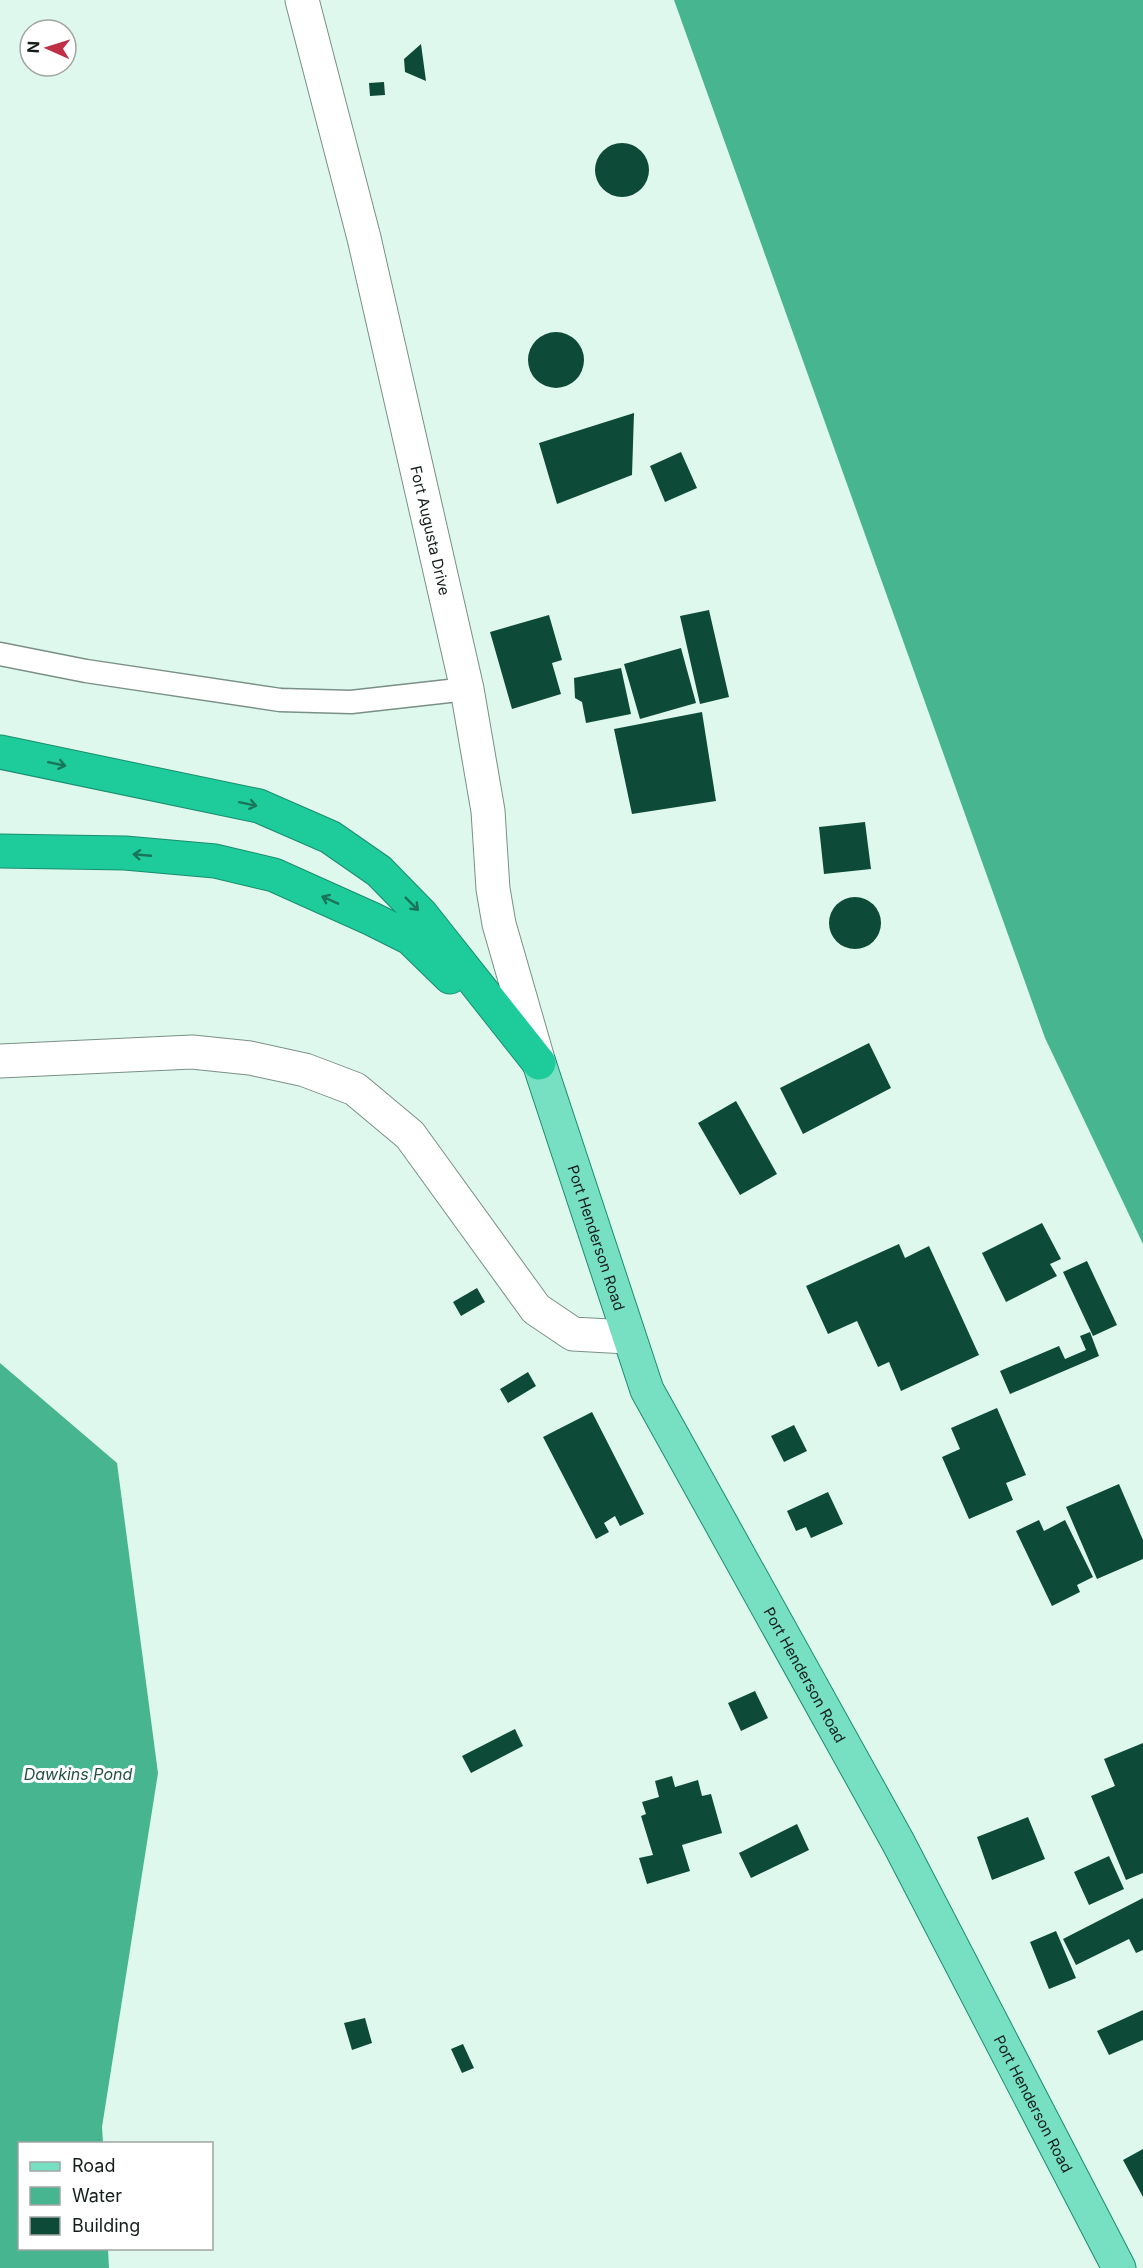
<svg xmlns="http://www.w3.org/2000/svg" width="1143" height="2268" font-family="Inter,sans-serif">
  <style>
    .water { fill: #47b590 }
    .building { fill: #0d4b38 }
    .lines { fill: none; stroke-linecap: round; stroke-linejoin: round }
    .service-casing { stroke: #799086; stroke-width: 25 }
    .minor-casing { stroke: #799086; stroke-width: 35 }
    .primary-casing { stroke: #1a8e6e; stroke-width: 35 }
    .motorway-casing { stroke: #1a8e6e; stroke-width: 35 }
    .service { stroke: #fff; stroke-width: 22 }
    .minor { stroke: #fff; stroke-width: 33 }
    .primary { stroke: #77e0c3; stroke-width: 33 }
    .motorway { stroke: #1dcb9b; stroke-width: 33 }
    .oneway { stroke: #19745a }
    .labels { text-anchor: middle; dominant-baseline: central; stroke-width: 6; stroke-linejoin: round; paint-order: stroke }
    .street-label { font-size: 15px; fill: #151e1a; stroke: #fff }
    .water-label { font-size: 16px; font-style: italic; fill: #245242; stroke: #fff }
  </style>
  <rect width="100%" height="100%" fill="#dff8ed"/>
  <path class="water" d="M674 0H1143V1244L1045 1038Z
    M0 1363 117 1463 158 1773 102 2127 103 2143 20 2144V2248L108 2249 109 2268H0Z"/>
  <path class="building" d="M421 44 426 81 405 72 404 59Z
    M384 82 385 95 370 96 369 83Z
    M595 170a27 27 0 1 1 54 0a27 27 0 1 1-54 0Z
    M528 360a28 28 0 1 1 56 0a28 28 0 1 1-56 0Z
    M634 413 632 475 557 504 539 443Z
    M681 452 697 488 665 502 650 466Z
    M709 610 729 697 700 704 680 616Z
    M549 615 562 660 552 663 561 694 512 709 490 632Z
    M681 648 696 703 640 719 624 664Z
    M621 668 631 714 586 723 582 702 575 698 574 678Z
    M702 712 716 801 632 814 614 729Z
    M865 822 871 869 824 874 819 827Z
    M829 923a26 26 0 1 1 52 0a26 26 0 1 1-52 0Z
    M869 1043 891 1088 803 1134 780 1088Z
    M736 1101 777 1174 740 1195 698 1123Z
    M1042 1223 1061 1259 1050 1264 1057 1276 1006 1302 982 1253Z
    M899 1244 905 1258 929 1246 979 1355 901 1391 889 1362 878 1367 857 1321 828 1334 806 1286Z
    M1087 1261 1117 1325 1093 1336 1063 1272Z
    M477 1288 485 1302 461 1316 453 1302Z
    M1090 1332 1099 1356 1010 1394 1000 1371 1059 1346 1065 1359 1086 1350 1080 1336Z
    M528 1372 536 1386 508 1403 500 1389Z
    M997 1408 1026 1475 1006 1483 1013 1500 969 1519 942 1457 960 1449 951 1428Z
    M592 1412 644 1514 620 1526 615 1516 604 1523 609 1532 596 1539 543 1437Z
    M794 1425 807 1451 784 1462 771 1436Z
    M1119 1484 1143 1540V1559L1097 1579 1066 1507Z
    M828 1492 843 1524 811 1538 806 1527 796 1531 787 1511Z
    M1039 1520 1044 1531 1065 1520 1093 1577 1077 1585 1080 1592 1052 1606 1016 1531Z
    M755 1691 768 1718 741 1731 728 1703Z
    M515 1729 523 1746 471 1773 462 1756Z
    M1143 1743V1873L1126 1880 1091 1796 1115 1786 1104 1759Z
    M672 1776 675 1787 698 1780 702 1796 711 1794 722 1833 682 1845 690 1871 647 1884 639 1858 653 1855 641 1816 646 1814 642 1802 659 1797 655 1781Z
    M1028 1817 1045 1859 992 1880 977 1837Z
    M797 1824 809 1850 751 1878 739 1853Z
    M1109 1856 1124 1889 1089 1905 1074 1872Z
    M1143 1898V1950L1136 1953 1129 1939 1076 1965 1063 1939Z
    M1056 1931 1076 1978 1049 1989 1030 1942Z
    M1143 2010V2040L1109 2055 1097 2031Z
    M365 2018 372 2043 352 2050 344 2023Z
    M463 2044 474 2068 462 2073 451 2049Z
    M1143 2149V2197L1123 2160Z"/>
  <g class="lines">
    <g class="service-casing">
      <path id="service" d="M0 654 86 671 280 700 351 702 467 689"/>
    </g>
    <g class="minor-casing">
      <g id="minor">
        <path id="s1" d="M302 0 364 238 467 689 488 811 493 889 499 924 539 1063"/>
        <path d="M0 1061 192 1052 250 1058 305 1070 355 1089 410 1135 536 1309 573 1334 627 1337"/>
      </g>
    </g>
    <g class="primary-casing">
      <g id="primary">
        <path id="s2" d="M539 1063 647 1390 898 1842 1119 2268"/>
      </g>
    </g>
    <g class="motorway-casing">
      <path id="motorway" d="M0 752 259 806 330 837 379 871 422 915 539 1063
        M0 851 125 853 215 861 274 875 372 919 410 938 450 977"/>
    </g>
    <use href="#service" class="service"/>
    <use href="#minor" class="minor"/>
    <use href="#primary" class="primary"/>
    <use href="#motorway" class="motorway"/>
  </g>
  <defs><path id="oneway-shaft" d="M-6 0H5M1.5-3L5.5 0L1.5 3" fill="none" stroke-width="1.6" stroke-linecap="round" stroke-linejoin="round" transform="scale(1.5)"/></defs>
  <g class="oneway">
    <use href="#oneway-shaft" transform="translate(57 764) rotate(12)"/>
    <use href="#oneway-shaft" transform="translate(248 804) rotate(12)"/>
    <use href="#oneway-shaft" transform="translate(142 855) rotate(-175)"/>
    <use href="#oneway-shaft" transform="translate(330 900) rotate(-156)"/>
    <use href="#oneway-shaft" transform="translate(412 904) rotate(45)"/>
  </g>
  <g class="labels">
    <g class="street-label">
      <text stroke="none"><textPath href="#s1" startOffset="546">Fort Augusta Drive</textPath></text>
      <text stroke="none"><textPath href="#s2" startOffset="184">Port Henderson Road</textPath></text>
      <text stroke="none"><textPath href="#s2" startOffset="670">Port Henderson Road</textPath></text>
      <text stroke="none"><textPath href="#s2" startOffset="1156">Port Henderson Road</textPath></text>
    </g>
    <g class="water-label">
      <text x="78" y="1774">Dawkins Pond</text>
    </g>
  </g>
  <rect x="18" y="2142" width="195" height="108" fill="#ffffff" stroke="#a1a5a3" stroke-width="1.5"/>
  <rect x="30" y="2162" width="30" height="9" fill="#77e0c3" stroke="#a1a5a3" stroke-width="1.5"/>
  <text x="72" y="2172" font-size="18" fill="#151e1a">Road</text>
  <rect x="30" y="2187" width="30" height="18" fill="#47b590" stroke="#a1a5a3" stroke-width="1.5"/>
  <text x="72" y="2202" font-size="18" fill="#151e1a">Water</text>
  <rect x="30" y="2217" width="30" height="18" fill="#0d4b38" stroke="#a1a5a3" stroke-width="1.5"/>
  <text x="72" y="2232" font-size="18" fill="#151e1a">Building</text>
  <g transform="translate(48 48) rotate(273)"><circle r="28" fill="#ffffff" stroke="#a1a5a3" stroke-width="1.5"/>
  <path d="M0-4.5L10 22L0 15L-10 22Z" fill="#c02f46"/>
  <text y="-9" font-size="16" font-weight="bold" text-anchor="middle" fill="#151e1a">N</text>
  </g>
</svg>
